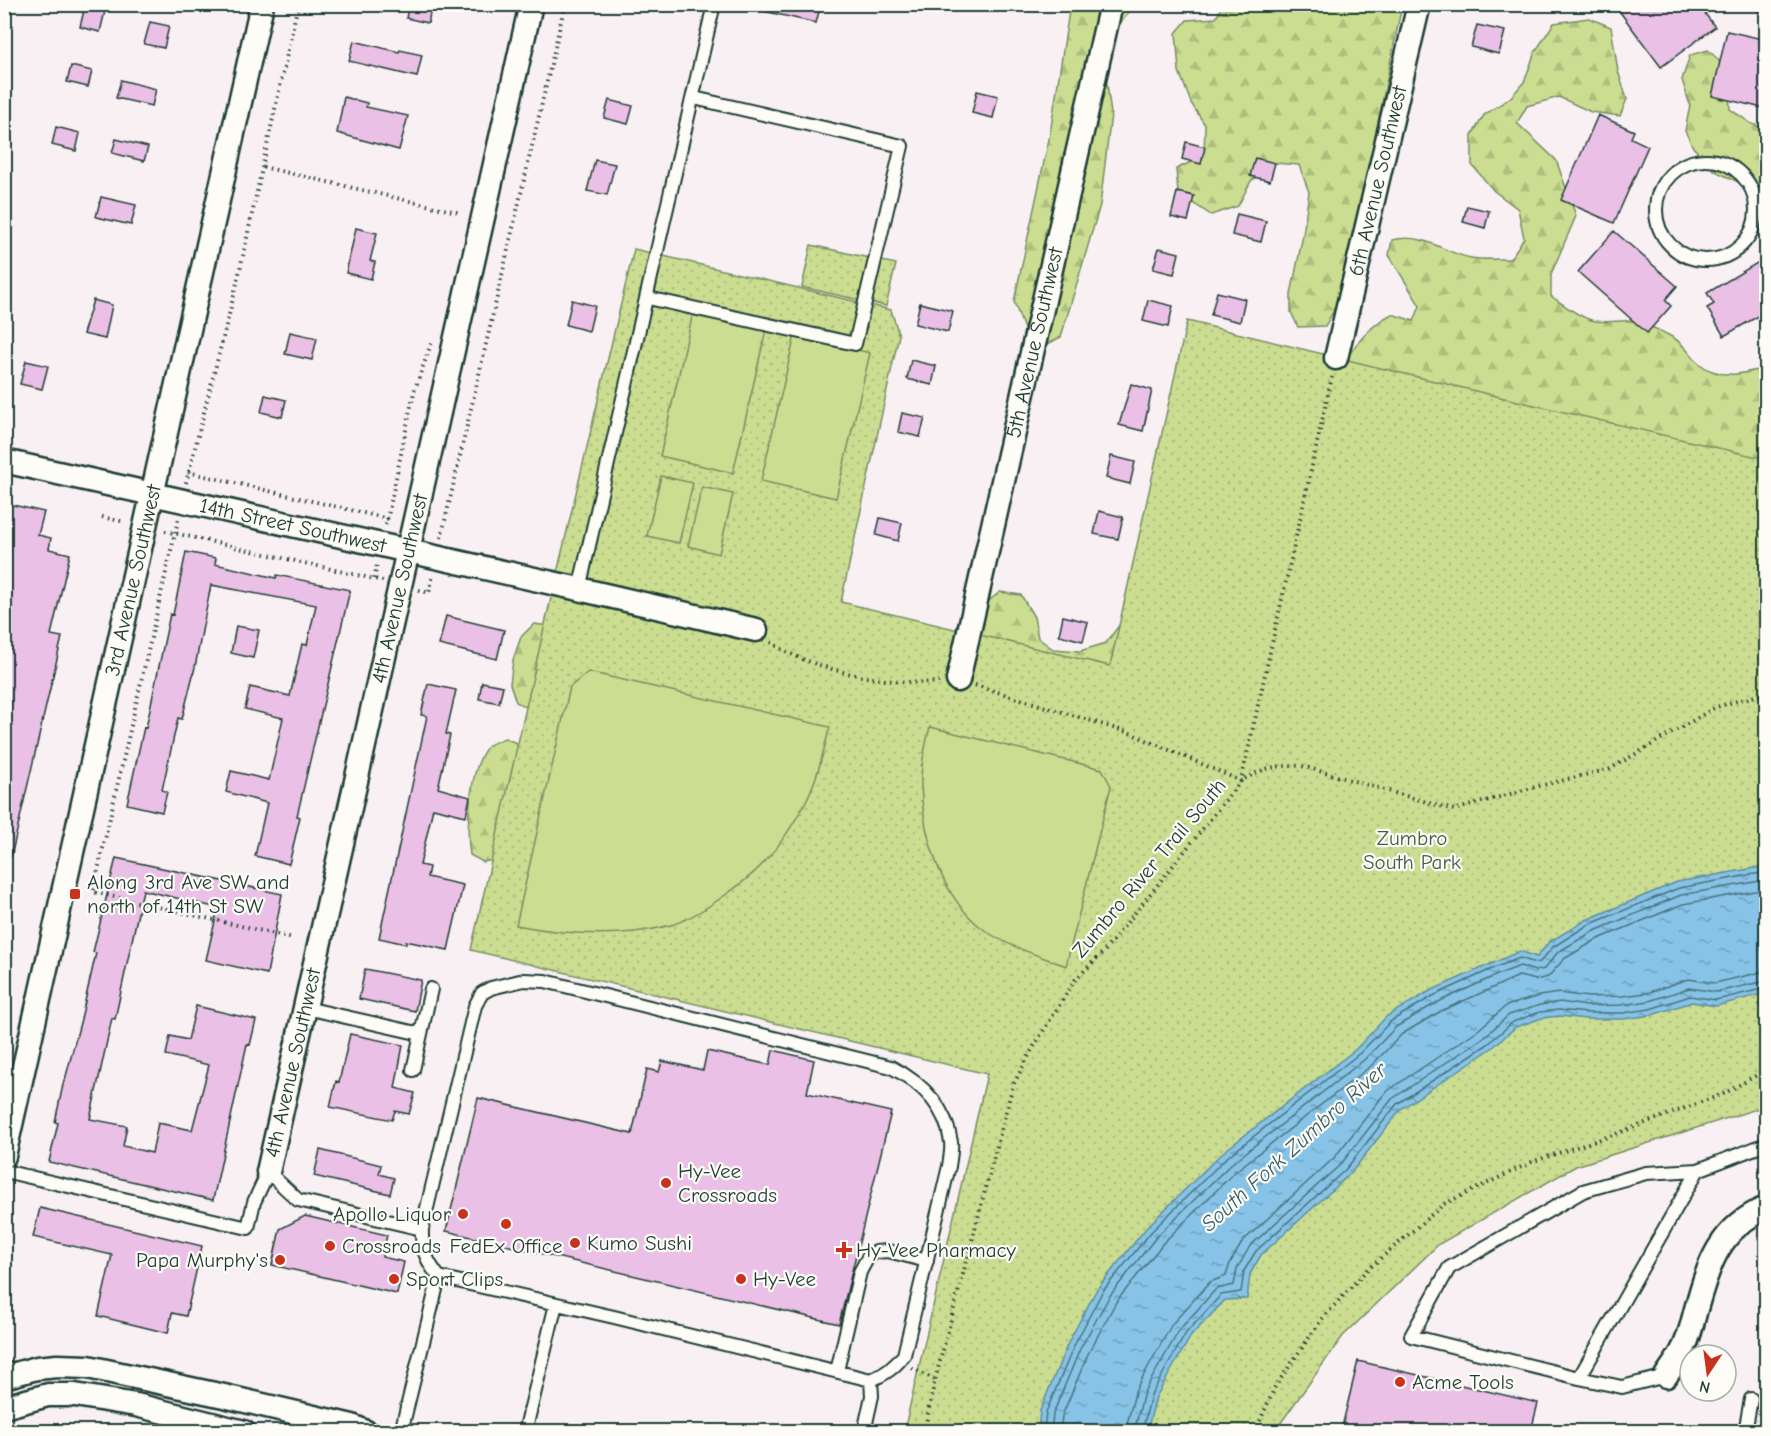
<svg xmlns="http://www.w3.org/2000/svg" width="1771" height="1436" font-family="'Comic Neue',sans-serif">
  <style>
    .forest { fill: url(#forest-firs); stroke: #758d62; stroke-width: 1.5 }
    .park { fill: url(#park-dots); stroke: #758d62; stroke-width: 1.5 }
    .pitch { fill: #cbdd91; stroke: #758d62; stroke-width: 1.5 }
    .water { fill: url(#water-ripples); stroke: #5d8d9f; stroke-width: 1.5 }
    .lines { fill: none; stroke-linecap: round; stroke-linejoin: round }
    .shore { stroke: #49737c; stroke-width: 1.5 }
    .building { fill: #ebc0e6; stroke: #1f3d34; stroke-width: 1.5 }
    .lane-casing { stroke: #1f3d34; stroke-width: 16 }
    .street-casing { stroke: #1f3d34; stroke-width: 27 }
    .path { stroke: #1f3d34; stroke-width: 4; stroke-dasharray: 1.5 4.5; stroke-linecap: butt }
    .lane { stroke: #fdfcf7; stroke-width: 12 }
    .street { stroke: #fdfcf7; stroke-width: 22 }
    .poi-dot { fill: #c8321e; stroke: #fdfcf7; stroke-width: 2 }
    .labels { text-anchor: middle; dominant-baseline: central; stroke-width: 4.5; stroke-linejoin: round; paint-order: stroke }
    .street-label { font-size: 21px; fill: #1f3d34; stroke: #fdfcf7 }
    .park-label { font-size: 21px; fill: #415d47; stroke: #fdfcf7 }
    .poi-label { font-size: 21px; fill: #1f3d34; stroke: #fdfcf7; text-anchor: start }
    .water-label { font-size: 22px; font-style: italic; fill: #395e61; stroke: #fdfcf7 }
  </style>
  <defs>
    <pattern id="forest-firs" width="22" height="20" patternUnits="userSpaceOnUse" patternTransform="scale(1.5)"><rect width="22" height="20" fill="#cbdd91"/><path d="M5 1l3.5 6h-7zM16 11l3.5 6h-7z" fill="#aebf7e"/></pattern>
    <pattern id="park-dots" width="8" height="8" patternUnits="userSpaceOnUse" patternTransform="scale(1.5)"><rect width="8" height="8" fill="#cbdd91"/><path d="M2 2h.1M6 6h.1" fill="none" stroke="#aebf7e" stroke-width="1.8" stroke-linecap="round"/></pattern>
    <pattern id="water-ripples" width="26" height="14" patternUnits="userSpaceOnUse" patternTransform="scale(1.5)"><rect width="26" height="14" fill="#87c3e7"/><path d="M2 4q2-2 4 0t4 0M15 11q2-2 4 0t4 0" fill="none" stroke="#6ea0bc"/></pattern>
  </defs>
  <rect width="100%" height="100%" fill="#f9f0f4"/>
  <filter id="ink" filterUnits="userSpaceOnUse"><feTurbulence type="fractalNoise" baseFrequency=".0167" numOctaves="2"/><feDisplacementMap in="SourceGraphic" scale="12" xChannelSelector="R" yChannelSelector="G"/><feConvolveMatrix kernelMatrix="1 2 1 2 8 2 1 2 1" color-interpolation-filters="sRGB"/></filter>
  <g filter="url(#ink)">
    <path class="forest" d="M1070 5H1134L1110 38 1106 76 1111 114 1100 205 1061 337 1042 347 1024 329 1014 302 1050 134Z
      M1222 5H1402L1363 197 1333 312 1325 326 1298 327 1291 312V294L1303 235 1309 192 1299 165 1275 163 1251 181 1238 206 1211 215 1178 193 1176 169 1204 156 1205 125 1191 103 1179 71 1176 33 1187 20 1216 18Z
      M1589 18 1611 27 1618 71 1627 99 1620 116 1591 112 1559 97 1527 106 1517 123 1556 160 1576 216 1551 274V296C1564 305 1576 315 1591 320 1606 324 1617 320 1632 321 1645 323 1663 332 1674 338 1688 347 1696 366 1712 371 1731 378 1748 372 1766 368V713L929 1432 1011 1105 973 643 981 607 1000 592 1021 595 1034 617 1038 638 1053 649 1080 651 1106 643 1132 608 1335 374C1351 352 1367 326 1392 314L1414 321 1420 306 1389 255 1392 240C1425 232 1443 253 1471 258 1483 260 1497 259 1510 259L1524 238 1518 209 1494 191 1472 165V135L1484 115 1510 98 1524 82 1535 52 1554 23Z
      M1708 50C1730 68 1728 82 1730 109L1752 124 1766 128V188L1738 182 1715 171 1693 147 1685 131 1690 105 1682 80 1690 55Z
      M534 624 549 626 535 711 516 702 510 684 513 660 521 637Z
      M505 738 525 747 499 859 483 862 470 855C466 829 469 767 488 746 492 743 500 740 505 738Z"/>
    <path class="park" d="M811 245 896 264 886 306 802 287Z
      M634 249 891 310 899 335 841 602 1110 666 1187 321 1496 396 1766 459V1106L1576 1166 1439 1244 1343 1336 1275 1431H904L987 1074 471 950 547 615Z"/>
    <path class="pitch" d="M693 313 766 330 733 473 660 456Z
      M795 335 870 353 836 498 761 481Z
      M661 476 693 483 679 543 647 536Z
      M702 487 733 494 719 554 688 546Z
      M588 672 830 727C823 751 818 778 806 801 796 820 783 841 768 858 750 880 698 917 671 925 620 939 567 935 516 925L570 687Z
      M930 727 1102 769 1111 786 1066 966C1038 955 1008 947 983 929 941 897 923 836 921 786 920 767 925 746 930 727Z"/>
    <path class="water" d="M1766 866V993L1716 1006 1692 1002 1652 1015 1623 1019H1586L1560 1016 1542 1018 1516 1027 1492 1048 1401 1109 1351 1173 1261 1255 1250 1274 1247 1299 1225 1300 1191 1336 1156 1397 1147 1431H1038L1040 1411 1068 1343 1097 1289 1147 1227 1222 1153 1356 1049 1387 1016 1430 991 1520 951 1537 957 1549 942 1586 920 1677 882Z"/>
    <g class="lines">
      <path class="shore" d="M1044 1432 1046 1412 1074 1346 1102 1292 1152 1231 1226 1158 1360 1053 1391 1021 1433 996 1494 968 1520 958 1535 963 1540 962 1553 947 1588 925 1679 888 1766 872
        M1051 1432 1053 1414 1080 1349 1109 1297 1157 1236 1231 1164 1365 1059 1396 1027 1436 1003 1497 975 1520 966 1535 971 1544 969 1558 952 1592 932 1681 895 1766 880
        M1060 1432 1062 1416 1088 1354 1116 1302 1164 1242 1237 1170 1371 1066 1402 1034 1441 1011 1519 976 1536 980 1548 977 1564 959 1596 940 1683 904 1766 889
        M1125 1432 1136 1389 1172 1324 1210 1282 1226 1276 1230 1263 1243 1241 1334 1158 1386 1092 1478 1030 1506 1006 1539 996 1559 993 1588 997 1622 996 1647 993 1688 979 1715 983 1766 971
        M1134 1432 1144 1392 1180 1329 1216 1289 1234 1285 1237 1269 1250 1246 1341 1164 1392 1099 1483 1038 1509 1015 1540 1005 1560 1002 1587 1006 1622 1005 1649 1001 1689 988 1716 992 1766 981
        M1142 1432 1151 1395 1186 1333 1221 1295 1241 1292 1244 1271 1256 1251 1346 1169 1397 1104 1488 1044 1513 1022 1540 1012 1559 1010 1587 1013H1623L1650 1009 1690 996 1716 1000 1766 988"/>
    </g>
    <path class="building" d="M409 4H432L428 23 406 18Z
      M763 4H821L816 23 763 11Z
      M1614 4H1698L1715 27 1661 67Z
      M85 6 105 11 100 32 80 27Z
      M150 22 169 26 164 48 144 44Z
      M1477 25 1505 31 1499 54 1471 47Z
      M1727 31 1767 40V109L1712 96Z
      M354 41 399 52 400 50 422 55 417 77 349 61Z
      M71 66 92 71 88 87 67 82Z
      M121 80 156 89 152 106 116 98Z
      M977 91 998 96 993 118 972 113Z
      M344 97 367 103 366 107 408 116 399 150 337 133Z
      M609 100 633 106 628 124 604 118Z
      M1598 115 1634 131 1631 138 1648 146 1614 223 1561 200Z
      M56 127 80 133 76 151 52 145Z
      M116 139 148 147 144 161 112 153Z
      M1186 142 1205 147 1201 164 1182 159Z
      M1255 158 1275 163 1270 181 1250 176Z
      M595 160 615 164 607 195 587 191Z
      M1177 192 1194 196 1188 221 1171 217Z
      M101 197 136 205 131 225 96 217Z
      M1467 206 1489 211 1485 228 1463 222Z
      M1237 214 1266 221 1261 242 1232 235Z
      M356 228 377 233 370 261 375 262 371 279 346 273Z
      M1614 231 1677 286 1665 300 1671 306 1647 333 1578 272Z
      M1159 248 1179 253 1174 274 1153 269Z
      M1767 257V311L1724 336 1707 308 1714 304 1707 293Z
      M1217 292 1245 299 1240 322 1211 315Z
      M93 300 112 305 105 339 83 334Z
      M572 300 595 306 589 331 566 325Z
      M1148 300 1173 306 1168 327 1143 321Z
      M920 303 953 311 948 332 915 324Z
      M290 332 317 338 312 360 285 354Z
      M911 360 936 366 932 385 907 379Z
      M26 361 48 366 42 389 20 384Z
      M1131 384 1152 390 1143 431 1119 425Z
      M265 395 286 400 282 417 261 412Z
      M902 413 925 418 920 437 898 432Z
      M1111 456 1135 462 1130 484 1106 478Z
      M4 503 44 512 38 535 51 538 49 549 70 554 51 635 62 637 11 857 4 856Z
      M1099 511 1123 517 1118 539 1094 534Z
      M880 518 902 523 898 541 876 535Z
      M186 552 216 558 215 564 276 578 277 575 350 590 297 816 300 817 289 864 255 856 267 803 226 792 231 771 269 780 283 718 245 709 250 687 290 696 302 644 307 645 316 605 211 585 195 667 182 719 178 718 162 790 167 792 162 812 127 804 144 727 146 728 170 614 173 615Z
      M446 616 504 630 497 659 439 645Z
      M1063 616 1088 622 1083 641 1059 635Z
      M236 626 259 630 253 658 231 653Z
      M482 682 503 686 499 703 479 699Z
      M428 684 456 690 446 734 450 735 438 788 470 797 466 816 433 808 420 865 429 867 427 877 463 885 448 950 406 941V944L379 938 427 716 421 715Z
      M116 858 282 894 267 974 206 960 218 908 143 890 115 1019 112 1018 90 1119 127 1126 123 1146 152 1153 158 1123 192 1130 209 1065 166 1055 170 1036 188 1040 196 1006 256 1020 250 1045 247 1044 213 1200 49 1162 58 1123 55 1122 64 1080H65L81 1019 96 953 93 952Z
      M365 969 421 980 415 1011 359 999Z
      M350 1034 403 1045 395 1088 415 1093 409 1114 395 1111 392 1120 330 1107 336 1081 339 1082Z
      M773 1050 814 1060 807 1093 891 1112 839 1324 446 1231 478 1098 632 1134 647 1069 659 1072 662 1061 703 1070 707 1051 770 1065Z
      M320 1150 381 1165 379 1174 394 1178 390 1194 314 1176Z
      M40 1208 202 1246 186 1316 172 1313 168 1333 98 1316 112 1255 33 1237Z
      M305 1216 387 1235 382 1257 404 1262 397 1294 272 1265 280 1229Z
      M1358 1361 1538 1403 1531 1431H1341Z"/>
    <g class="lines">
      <g class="lane-casing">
        <path id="lane" d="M1760 4 1766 7
          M1656 210a50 50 0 1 1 100 0a50 50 0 1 1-100 0Z
          M648 298 855 344 902 146 694 98
          M579 589 714 4
          M524 980 545 981 891 1067C922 1083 946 1107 951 1142 952 1150 950 1159 949 1166L904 1355C894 1368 885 1374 871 1380L614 1317 439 1277C427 1262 421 1248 422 1229L475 1006 482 993 491 988Z
          M306 1008 421 1034
          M413 1070 431 989
          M4 1171 248 1228 254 1202 268 1172 298 1200 422 1229
          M837 1371 860 1272 868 1257 876 1252 888 1251 927 1261
          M1666 1376 1622 1387 1579 1378 1698 1170 1766 1144
          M1579 1378 1411 1336 1449 1268 1583 1191 1646 1173 1698 1170
          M401 1432 439 1277
          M525 1432 556 1304
          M864 1432 872 1396 871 1380
          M1745 1432 1751 1399"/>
      </g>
      <g class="street-casing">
        <g id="street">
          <path id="s1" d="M1336 358 1419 4"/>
          <path id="s2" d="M4 461 579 589 756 630"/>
          <path id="s3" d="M958 680 1111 4"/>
          <path id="s4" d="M4 1156 262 4"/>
          <path id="s5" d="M268 1172 531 4"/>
          <path d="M1666 1376C1671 1368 1677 1361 1681 1353 1689 1340 1692 1324 1696 1309 1708 1265 1720 1227 1766 1208"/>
          <path d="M4 1377 37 1368 57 1366 88 1367 224 1396 352 1426 366 1432"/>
          <path d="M4 1407 48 1395H75L136 1405 244 1432"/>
        </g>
      </g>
      <path class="path" d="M263 167 461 213
        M188 472 389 519
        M186 483 237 283 298 4
        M102 517 125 522
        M178 520 93 892 293 938
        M386 525 414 392 432 341
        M165 531 383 581
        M441 538 565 4
        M374 579 377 565
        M419 590 429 593 433 575
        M771 642C809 670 892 686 939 682
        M975 685 1130 733 1241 781 1332 377
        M912 1368 935 1380
        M924 1432 935 1380 1013 1085 1034 1046 1075 980 1106 949 1241 781C1265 767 1275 765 1302 766L1454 810 1535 787 1610 769 1716 707 1766 693
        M1255 1432 1275 1387 1322 1319 1367 1270 1444 1204 1534 1161 1616 1134 1723 1094 1766 1070"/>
      <use href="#lane" class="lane"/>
      <use href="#street" class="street"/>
    </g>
  </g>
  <g class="poi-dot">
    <rect x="69" y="888" width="12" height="12" rx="3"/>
    <circle cx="666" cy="1183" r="6"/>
    <circle cx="463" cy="1214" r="6"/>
    <circle cx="506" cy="1224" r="6"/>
    <circle cx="575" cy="1243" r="6"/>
    <circle cx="330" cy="1246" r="6"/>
    <path d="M841 1241h6v6h6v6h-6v6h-6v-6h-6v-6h6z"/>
    <circle cx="280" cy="1260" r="6"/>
    <circle cx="394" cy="1279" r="6"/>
    <circle cx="741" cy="1279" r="6"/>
    <circle cx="1400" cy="1382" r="6"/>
  </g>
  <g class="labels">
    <g class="street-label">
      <text stroke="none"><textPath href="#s1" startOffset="182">6th Avenue Southwest</textPath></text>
      <text stroke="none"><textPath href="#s3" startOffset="346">5th Avenue Southwest</textPath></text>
      <text stroke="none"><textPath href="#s2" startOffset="296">14th Street Southwest</textPath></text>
      <text stroke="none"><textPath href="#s4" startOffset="590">3rd Avenue Southwest</textPath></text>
      <text stroke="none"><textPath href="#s5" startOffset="598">4th Avenue Southwest</textPath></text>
      <text transform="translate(1149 868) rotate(-50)">Zumbro River Trail South</text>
      <text stroke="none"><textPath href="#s5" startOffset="112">4th Avenue Southwest</textPath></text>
    </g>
    <g class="park-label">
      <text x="1412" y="838">Zumbro<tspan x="1412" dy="24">South Park</tspan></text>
    </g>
    <g class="poi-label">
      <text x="87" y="882">Along 3rd Ave SW and<tspan x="87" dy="24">north of 14th St SW</tspan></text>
      <text x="678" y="1171">Hy-Vee<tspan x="678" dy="24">Crossroads</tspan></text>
      <text x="451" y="1214" text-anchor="end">Apollo Liquor</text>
      <text x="587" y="1243">Kumo Sushi</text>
      <text x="342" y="1246">Crossroads</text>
      <text x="506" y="1246" text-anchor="middle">FedEx Office</text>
      <text x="856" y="1250">Hy-Vee Pharmacy</text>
      <text x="268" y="1260" text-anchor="end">Papa Murphy's</text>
      <text x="406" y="1279">Sport Clips</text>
      <text x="753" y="1279">Hy-Vee</text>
      <text x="1412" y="1382">Acme Tools</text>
    </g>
    <g class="water-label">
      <text transform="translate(1294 1147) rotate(-42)">South Fork Zumbro River</text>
    </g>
  </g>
  <rect width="1771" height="1436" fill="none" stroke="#fdfcf7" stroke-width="24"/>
  <rect x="12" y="12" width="1747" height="1412" fill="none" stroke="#1f3d34" stroke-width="2" filter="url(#ink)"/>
  <g transform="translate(1708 1373) rotate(193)"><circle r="28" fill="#fdfcf7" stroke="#a4b0a9" stroke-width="1.5"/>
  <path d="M0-4.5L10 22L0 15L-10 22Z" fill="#c8321e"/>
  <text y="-9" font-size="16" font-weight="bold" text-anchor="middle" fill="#1f3d34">N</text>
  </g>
</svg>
